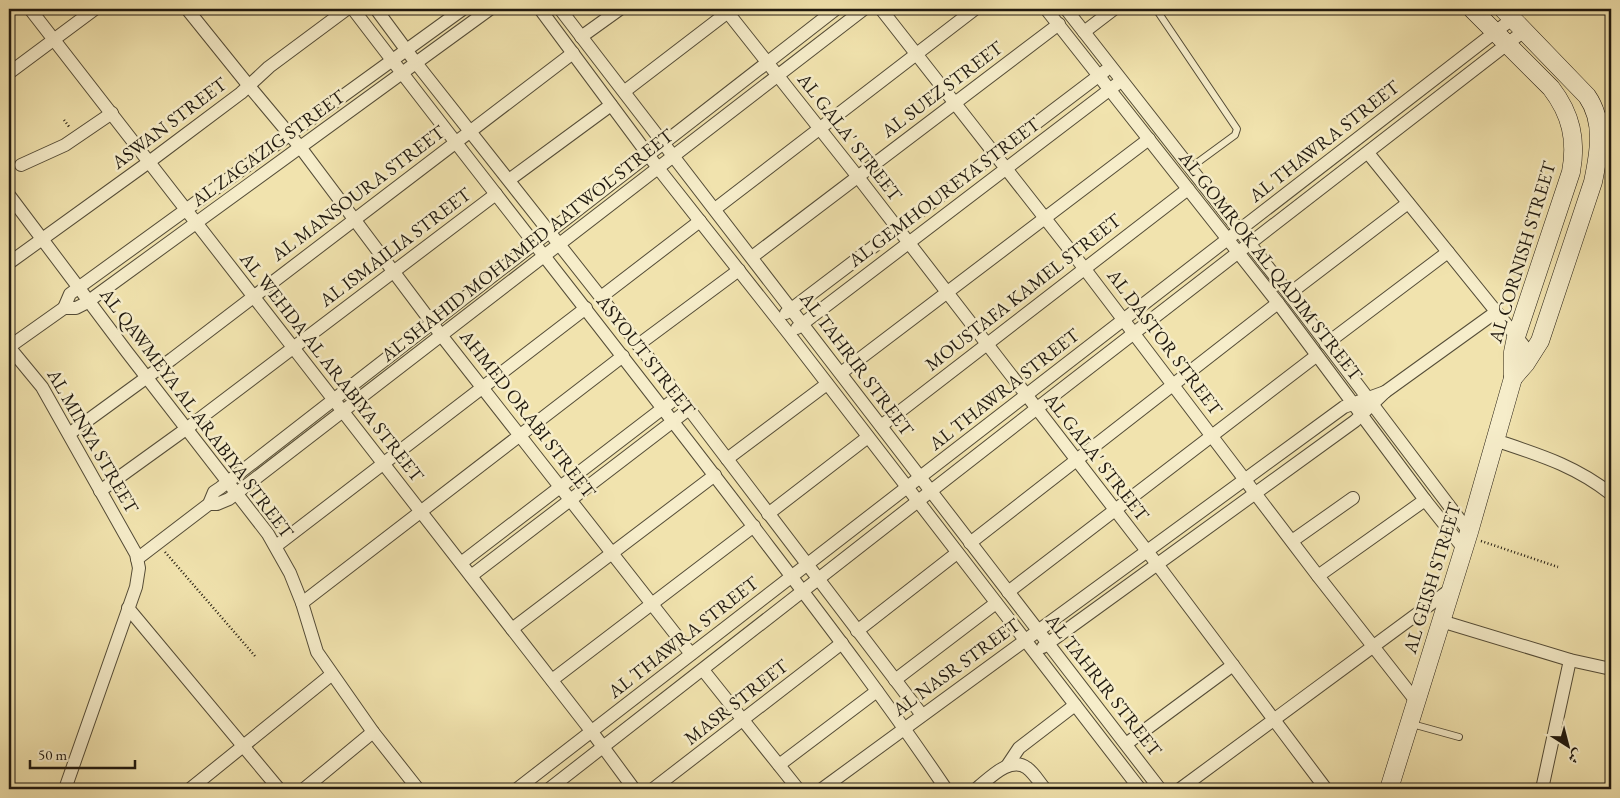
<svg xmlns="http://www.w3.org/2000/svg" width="1620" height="798" font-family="'EB Garamond',Amiri,serif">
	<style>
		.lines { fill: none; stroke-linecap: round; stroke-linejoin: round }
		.service-casing { stroke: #544c37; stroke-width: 8 }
		.minor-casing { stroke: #544c37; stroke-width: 14 }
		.secondary-casing { stroke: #20190f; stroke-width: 19 }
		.path { stroke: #20190f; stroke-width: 2.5; stroke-dasharray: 1 2.5; stroke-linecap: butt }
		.service { stroke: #f6edca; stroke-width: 6 }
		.minor { stroke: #f6edca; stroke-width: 12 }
		.secondary { stroke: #f6edca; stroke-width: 18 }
		.labels { text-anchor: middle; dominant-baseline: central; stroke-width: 5; stroke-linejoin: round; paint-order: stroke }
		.street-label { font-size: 19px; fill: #20190f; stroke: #f6edca }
	</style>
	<rect width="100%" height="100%" fill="#f1e3ae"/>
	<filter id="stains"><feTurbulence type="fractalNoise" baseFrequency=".004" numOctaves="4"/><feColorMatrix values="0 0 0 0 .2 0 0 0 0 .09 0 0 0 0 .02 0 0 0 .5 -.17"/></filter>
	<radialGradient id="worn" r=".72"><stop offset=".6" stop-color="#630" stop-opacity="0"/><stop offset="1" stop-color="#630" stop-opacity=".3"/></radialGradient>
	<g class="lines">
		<defs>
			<g id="service">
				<path d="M1156,9L1237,129L1235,135L1190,168"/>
				<path d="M1412,724L1459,737"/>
			</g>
			<g id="minor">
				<path d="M30,9L592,732L634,789"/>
				<path d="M187,9L249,86L300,147L441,335L691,654"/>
				<path d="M353,9C490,189 632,366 769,547C830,627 890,706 946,789"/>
				<path d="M376,9L416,63L689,409L922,715"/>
				<path d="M540,9L658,168L789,334L1140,789"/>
				<path d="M560,9L1160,789"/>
				<path d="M725,9L858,177L1157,564L1326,789"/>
				<path d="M881,9L1084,268L1318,576L1416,701"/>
				<path d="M1046,9L1278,303L1425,500L1464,549"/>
				<path d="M1066,9L1289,294L1469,532"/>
				<path d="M1084,32L1114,9"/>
				<path d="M581,37L620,9"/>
				<path d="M9,73L95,9"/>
				<path d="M625,91L732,9"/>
				<path d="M1597,113L1611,131"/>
				<path d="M1368,153L1532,356"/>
				<path d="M21,165L65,145L112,113"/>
				<path d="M509,180L611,105"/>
				<path d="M9,195L127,352L268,534L290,573L302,603L317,652L373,732L418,789"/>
				<path d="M715,209L975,9"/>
				<path d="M752,257L1059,24"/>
				<path d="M9,263L149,162L241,93L269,67L347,9"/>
				<path d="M1289,294L1408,203"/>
				<path d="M601,297L700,221"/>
				<path d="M64,308L70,294L78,288L463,9"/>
				<path d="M786,313L1105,71"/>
				<path d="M797,328L1117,84"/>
				<path d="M1326,344L1448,252"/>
				<path d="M638,345L739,270"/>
				<path d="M9,347L64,308H76L86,303L490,9"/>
				<path d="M9,347L42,387L136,554L139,568L136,587L65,789"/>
				<path d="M841,373L1149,139"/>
				<path d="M881,426L1188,189"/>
				<path d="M69,434L172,359L573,53"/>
				<path d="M1495,440C1539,455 1574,465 1611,494"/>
				<path d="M727,459L827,384"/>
				<path d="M100,491L186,429L496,194"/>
				<path d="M209,504H217L229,499L864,9"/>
				<path d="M768,514L868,437"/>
				<path d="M1292,541L1353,498"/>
				<path d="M970,543L1278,303"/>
				<path d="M276,546L586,308"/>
				<path d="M137,559L209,504L214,492L220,488L836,9"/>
				<path d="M461,563L671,402"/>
				<path d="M471,576L689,409"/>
				<path d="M1318,576L1425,500"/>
				<path d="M1008,592L1316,356"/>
				<path d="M302,603L623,356"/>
				<path d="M128,608L279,789"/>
				<path d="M1441,621L1570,660L1611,669"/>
				<path d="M512,629L715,475"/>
				<path d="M857,631L957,553"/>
				<path d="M1043,647L1355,421L1385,392L1496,312"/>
				<path d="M703,670L798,789"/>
				<path d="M552,680L754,526"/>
				<path d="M895,680L996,603"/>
				<path d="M1126,744L1233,665"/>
				<path d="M779,765L877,691"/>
				<path d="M1007,766L1019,748L1075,705"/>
				<path d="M190,789L331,675"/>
				<path d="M304,789L373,732"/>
				<path d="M517,789L1512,19"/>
				<path d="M549,789L1036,409L1524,31"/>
				<path d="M653,789L842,643"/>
				<path d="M822,789L1344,407L1385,392"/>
				<path d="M976,789C988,780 1010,755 1027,768C1034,773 1039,782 1045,789"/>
				<path d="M1180,789L1451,589"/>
				<path d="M1542,789L1570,660"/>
			</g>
			<g id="secondary">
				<path d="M1503,9L1587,96C1605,122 1599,153 1593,182L1540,341L1526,363L1513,378"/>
				<path d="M1389,789L1469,532L1513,378V352L1516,337L1571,172C1577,140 1571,114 1551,88L1472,9"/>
			</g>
		</defs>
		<use href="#service" class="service-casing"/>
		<use href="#minor" class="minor-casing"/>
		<use href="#secondary" class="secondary-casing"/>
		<g class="path">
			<path d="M64,120L70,128"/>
			<path d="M1481,541L1558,567"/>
			<path d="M165,552L255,656"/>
		</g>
		<use href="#service" class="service"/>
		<use href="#minor" class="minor"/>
		<use href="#secondary" class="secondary"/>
	</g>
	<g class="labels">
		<g class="street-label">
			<text transform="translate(942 89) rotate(-37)">AL SUEZ STREET</text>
			<text transform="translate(169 123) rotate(-37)">ASWAN STREET</text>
			<text transform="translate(850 137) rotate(52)">AL GALA' STREET</text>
			<text transform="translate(1324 141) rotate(-38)">AL THAWRA STREET</text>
			<text transform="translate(268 148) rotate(-36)">AL ZAGAZIG STREET</text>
			<text transform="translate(944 192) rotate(-37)">AL GEMHOUREYA STREET</text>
			<text transform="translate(358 193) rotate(-37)">AL MANSOURA STREET</text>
			<text transform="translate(527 245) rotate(-38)">AL SHAHID MOHAMED AATWOL STREET</text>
			<text transform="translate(395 247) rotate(-37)">AL ISMAILIA STREET</text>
			<text transform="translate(1522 252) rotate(-73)">AL CORNISH STREET</text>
			<text transform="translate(1271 266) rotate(52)">AL GOMROK AL QADIM STREET</text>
			<text transform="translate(1023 292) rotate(-38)">MOUSTAFA KAMEL STREET</text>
			<text transform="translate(1165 342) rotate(53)">AL DASTOR STREET</text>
			<text transform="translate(646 355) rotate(52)">ASYOUT STREET</text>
			<text transform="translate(857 364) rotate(53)">AL TAHRIR STREET</text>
			<text transform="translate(332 367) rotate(52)">AL WEHDA AL ARABIYA STREET</text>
			<text transform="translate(1004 389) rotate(-38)">AL THAWRA STREET</text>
			<text transform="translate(197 413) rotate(53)">AL QAWMEYA AL ARABIYA STREET</text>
			<text transform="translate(528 414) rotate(52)">AHMED ORABI STREET</text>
			<text transform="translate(93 441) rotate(60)">AL MINYA STREET</text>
			<text transform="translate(1097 457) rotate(52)">AL GALA' STREET</text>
			<text transform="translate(1432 578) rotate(-73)">AL GEISH STREET</text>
			<text transform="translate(683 637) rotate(-38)">AL THAWRA STREET</text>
			<text transform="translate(956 667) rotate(-36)">AL NASR STREET</text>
			<text transform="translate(1104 685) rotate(52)">AL TAHRIR STREET</text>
			<text transform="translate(736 702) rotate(-38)">MASR STREET</text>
		</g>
	</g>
	<rect width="1620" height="798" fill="none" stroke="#f1e3ae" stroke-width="30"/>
	<rect x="10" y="10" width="1600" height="778" fill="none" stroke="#20190f" stroke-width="2.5"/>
	<rect x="15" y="15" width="1590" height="768" fill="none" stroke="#20190f"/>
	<g transform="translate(1568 746) rotate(144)" stroke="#f6edca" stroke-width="4" paint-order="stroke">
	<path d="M0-4L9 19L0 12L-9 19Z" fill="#20190f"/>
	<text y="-8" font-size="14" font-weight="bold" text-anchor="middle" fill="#20190f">ش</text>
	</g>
	<path d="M30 760v8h105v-8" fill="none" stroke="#20190f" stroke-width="2.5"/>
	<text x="38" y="760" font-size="15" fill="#20190f" stroke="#f6edca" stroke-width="4" paint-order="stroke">50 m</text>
	<rect width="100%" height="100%" filter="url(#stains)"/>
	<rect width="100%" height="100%" fill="url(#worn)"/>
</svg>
